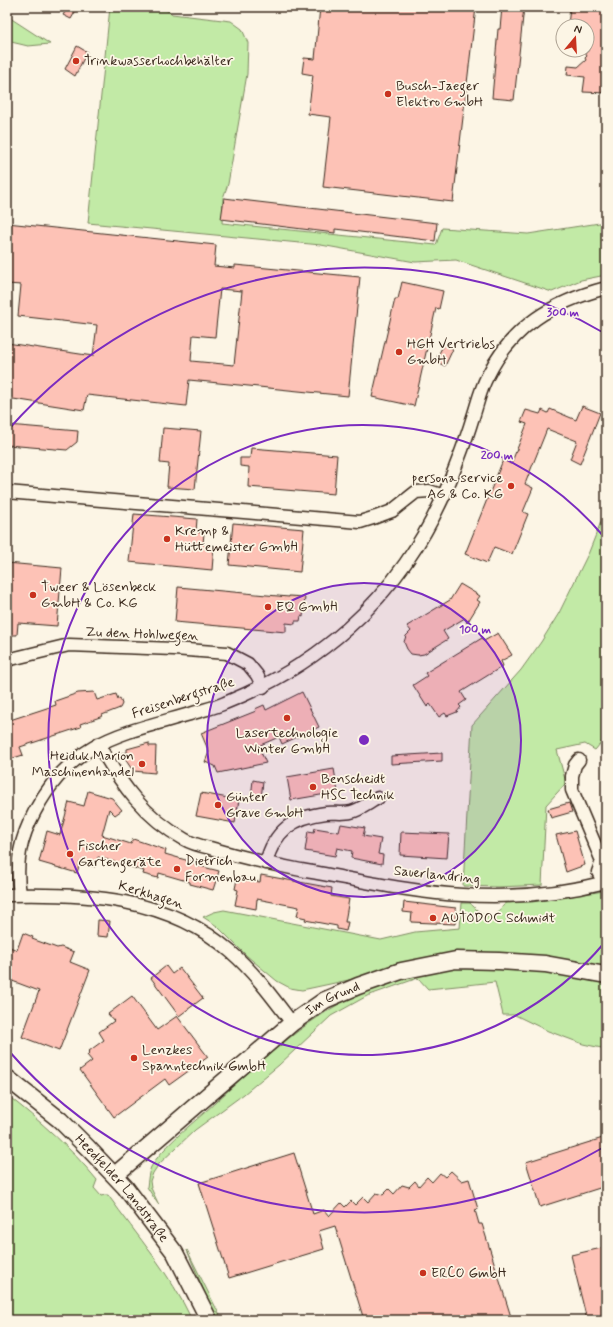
<svg xmlns="http://www.w3.org/2000/svg" width="613" height="1327" font-family="Mynerve,sans-serif">
	<style>
		.green { fill: #c2eaa6; stroke: #7e8a62 }
		.building { fill: #fdc2b6; stroke: #3b2a1e; fill-rule: evenodd }
		.lines { fill: none; stroke-linecap: round; stroke-linejoin: round }
		.minor-casing { stroke: #3b2a1e; stroke-width: 15 }
		.major-casing { stroke: #3b2a1e; stroke-width: 19 }
		.minor { stroke: #fcf5e5; stroke-width: 12 }
		.major { stroke: #fcf5e5; stroke-width: 16 }
		.ring { fill: none; stroke: #7b2cbf; stroke-width: 2 }
		.poi-dot { fill: #c8321e; stroke: #fcf5e5; stroke-width: 1.5 }
		.labels { text-anchor: middle; dominant-baseline: central; stroke-width: 3.5; stroke-linejoin: round; paint-order: stroke }
		.poi-label { font-size: 14px; fill: #3b2a1e; stroke: #fcf5e5; text-anchor: start }
		.street-label { font-size: 14px; fill: #3b2a1e; stroke: #fcf5e5 }
		.centre { fill: #7b2cbf; stroke: #fcf5e5; stroke-width: 2 }
		.ring-label { font-size: 12px; text-anchor: middle; font-weight: bold; fill: #7b2cbf; stroke: #fcf5e5; stroke-width: 3.5; stroke-linejoin: round; paint-order: stroke }
	</style>
	<rect width="100%" height="100%" fill="#fcf5e5"/>
	<filter id="ink" filterUnits="userSpaceOnUse"><feTurbulence type="fractalNoise" baseFrequency=".025" numOctaves="2"/><feDisplacementMap in="SourceGraphic" scale="8" xChannelSelector="R" yChannelSelector="G"/><feConvolveMatrix kernelMatrix="1 2 1 2 8 2 1 2 1" color-interpolation-filters="sRGB"/></filter>
	<g filter="url(#ink)">
		<g class="green">
			<path d="M110,7H162L172,14L231,21L242,29L248,43L247,74L228,184L223,198L222,223L436,245L442,228L528,234L606,222V275L581,280L552,292L456,260L415,262L321,245L88,223Z"/>
			<path d="M7,16L50,44L28,46L7,41Z"/>
			<path d="M606,509V737L595,750L585,744L557,750L566,783L546,805L542,885L499,887L463,886L472,725L521,670L541,642L559,613L589,552Z"/>
			<path d="M604,891L606,895V970L506,954L358,978L302,990L290,988L277,981L247,956L217,926L203,917L214,912L224,910L381,940L415,932L460,928L462,903H470C477,910 488,923 498,913C502,909 502,905 507,903L532,902Z"/>
			<path d="M458,967L541,970L606,981V1049L583,1044L548,1031L515,1015H503L495,982L428,989L418,978L367,996L331,1016L279,1065L244,1094L195,1130L159,1164L153,1173L150,1181L151,1188L159,1205L158,1204L147,1187C148,1181 148,1173 151,1167C161,1149 188,1127 204,1113C253,1068 302,1020 362,992C392,978 426,974 458,967Z"/>
			<path d="M7,1095C40,1121 71,1148 97,1180L94,1188L101,1196L105,1195H108C138,1237 170,1273 192,1320H7Z"/>
			<path d="M187,1250L222,1320H216Z"/>
		</g>
		<g class="building">
			<path d="M68,7H78L71,19L63,15Z"/>
			<path d="M320,7H476L453,202L323,187L331,117L308,114L313,75L302,73L304,58L315,59Z"/>
			<path d="M502,7H524L514,100L492,98L498,29H500Z"/>
			<path d="M583,7H606V93L583,92L585,77L567,75L568,66L578,67L586,60L585,58L587,56L585,53L588,51L590,33H587V26L568,25L570,8L583,9Z"/>
			<path d="M77,46L87,52L75,76L65,69Z"/>
			<path d="M224,198L437,223L435,241L335,229V233L221,219Z"/>
			<path d="M7,223L216,245L214,266L235,268V265L360,277L348,396L189,380L186,406L87,395L84,410L7,398V343L93,356L97,325L18,316L21,285L7,284ZM220,289L242,291L234,365L191,361L193,335L215,337Z"/>
			<path d="M402,282L443,291L439,309L436,308L414,406L372,397L395,299H398Z"/>
			<path d="M444,344L453,349L445,366L435,361Z"/>
			<path d="M582,406L600,413L580,464L570,459L577,441L547,429L525,484L533,488L523,512L528,514L512,554L494,547L487,563L465,554L503,460L511,464L527,424L521,422L526,410L540,414L542,410L548,413L550,409L576,420Z"/>
			<path d="M8,425L78,431L77,442L67,450L7,445V426Z"/>
			<path d="M163,428L201,431L195,489L167,487L169,464L160,463Z"/>
			<path d="M251,448L337,455L334,494L248,487L249,467L240,466V458H250Z"/>
			<path d="M134,514L197,519L196,532L204,533L203,544L214,545L212,570L129,562Z"/>
			<path d="M233,523L304,529L300,572L229,565Z"/>
			<path d="M7,563L62,568L57,626L18,623L17,635H8L9,622H7Z"/>
			<path d="M460,584L480,596L477,600L480,602L467,623L465,618L443,631L448,639L424,654L418,655L411,654L407,649L404,642L406,636L411,631L407,626L450,600Z"/>
			<path d="M178,587L289,597V596L305,597L303,617L301,616L300,621H295V624L286,623V632L175,622Z"/>
			<path d="M498,633L512,655L501,661L503,666L461,692L466,700L459,705L461,707L457,712L447,716L445,713L439,717L430,704L427,707L413,685L427,676L425,673L482,638L484,641Z"/>
			<path d="M94,692L97,700L116,694L118,699L120,698L122,704L120,708L102,715L103,716L80,724L81,727L20,747L23,755L7,760V721L56,705L55,701L78,693Z"/>
			<path d="M302,692L319,727L282,744L279,737L258,746L266,763L218,773L215,766L205,762L209,752L201,733L256,711L255,709L264,705L266,710Z"/>
			<path d="M149,743V746H156L155,773L133,771L121,753H127V749Z"/>
			<path d="M442,753V761L391,764V756Z"/>
			<path d="M334,769L338,792L291,800L287,777Z"/>
			<path d="M253,780L263,782L261,798L251,797Z"/>
			<path d="M88,791L112,798L122,810L115,815L109,809L102,835L131,844L133,839L166,850L165,854L196,863L195,865L219,871L213,890L190,884V882L159,873L158,878L143,874L144,871L98,857L95,867L80,862L77,873L39,862L47,831L60,835L69,802L84,806Z"/>
			<path d="M201,793L239,800L235,823L196,816Z"/>
			<path d="M569,803L572,812L551,818L548,809Z"/>
			<path d="M341,824L365,828L363,836L381,839L378,854L383,855L382,864L351,858L352,851L337,848L335,856L305,851L308,831L314,832L315,828L339,832Z"/>
			<path d="M575,831L585,865L566,872L556,835Z"/>
			<path d="M401,832L449,834L447,858L400,855Z"/>
			<path d="M261,875L332,888L331,896L349,899L345,922H348L346,931L337,929V926L305,920L306,918L297,916L299,907L257,899L256,909L235,905L238,890L235,889L237,879L260,882Z"/>
			<path d="M404,902L456,908L455,924L411,922L412,913L403,912Z"/>
			<path d="M98,920L110,921L108,937L97,936Z"/>
			<path d="M23,933L33,937L32,939L57,948L61,947L74,952L70,962L90,970L59,1051L22,1037L39,991L7,979V946L17,950Z"/>
			<path d="M166,966L172,974L180,968L203,998L179,1016L151,978Z"/>
			<path d="M132,996L157,1030L177,1016L208,1057L169,1085L165,1079L114,1117L80,1070L92,1061L87,1055L90,1052L89,1051L104,1040L99,1032L114,1021L108,1014Z"/>
			<path d="M606,1137V1186L540,1207L526,1162Z"/>
			<path d="M294,1153L313,1214L324,1210L329,1216L341,1203L345,1207L351,1201L355,1205L363,1197L368,1202L376,1193L383,1195L389,1189L394,1194L402,1185L409,1187L415,1181L419,1186L427,1177L432,1182L440,1173L445,1177L451,1171L462,1181L469,1179L478,1209L475,1210L479,1224H482L512,1320H364L335,1226L319,1231L324,1249L229,1278L199,1183Z"/>
			<path d="M606,1247V1320H587L571,1255Z"/>
		</g>
		<g class="lines">
			<defs>
				<g id="minor">
					<path d="M7,492L360,522L376,517L392,511L416,492L429,491L444,496"/>
					<path d="M7,660L69,645L174,649L227,653L248,664L257,675L263,687"/>
					<path d="M98,744C121,784 144,817 184,839C192,844 201,846 210,848C240,857 270,864 301,870C354,879 408,892 462,895C509,898 560,894 606,882"/>
					<path d="M579,760L575,765L572,776V790L602,861L598,872L604,883"/>
					<path d="M266,863C274,831 293,817 326,813C334,812 343,814 351,812C360,810 370,802 378,798"/>
					<path d="M20,894C15,863 20,839 35,811C72,741 120,734 190,714C202,710 214,708 225,703C270,685 312,660 348,628C391,590 425,540 447,488C456,466 465,443 472,420C477,406 480,390 487,377C512,326 553,302 606,288"/>
					<path d="M7,895C85,893 169,897 231,952C254,972 273,998 292,1023"/>
				</g>
				<g id="major">
					<path id="s1" d="M7,1078L60,1120L88,1148L125,1187L175,1253L209,1320"/>
					<path id="s2" d="M115,1175L292,1023L325,1000L358,986L401,971L456,960L499,961L545,964L606,975"/>
				</g>
			</defs>
			<use href="#minor" class="minor-casing"/>
			<use href="#major" class="major-casing"/>
			<use href="#minor" class="minor"/>
			<use href="#major" class="major"/>
		</g>
	</g>
	<circle cx="364" cy="740" r="157" fill="#7b2cbf" fill-opacity=".12"/>
	<g class="ring">
		<circle cx="364" cy="740" r="157"/>
		<path d="M605 942A315 315 0 1 1 605 538"/>
		<path d="M604 1147A472 472 0 0 1 8 1050M8 430A472 472 0 0 1 604 333"/>
	</g>
	<g class="poi-dot">
		<circle cx="76" cy="61" r="4"/>
		<circle cx="388" cy="94" r="4"/>
		<circle cx="399" cy="352" r="4"/>
		<circle cx="511" cy="486" r="4"/>
		<circle cx="167" cy="539" r="4"/>
		<circle cx="33" cy="595" r="4"/>
		<circle cx="268" cy="607" r="4"/>
		<circle cx="287" cy="718" r="4"/>
		<circle cx="142" cy="764" r="4"/>
		<circle cx="313" cy="787" r="4"/>
		<circle cx="218" cy="805" r="4"/>
		<circle cx="70" cy="854" r="4"/>
		<circle cx="177" cy="869" r="4"/>
		<circle cx="433" cy="918" r="4"/>
		<circle cx="134" cy="1058" r="4"/>
		<circle cx="423" cy="1273" r="4"/>
	</g>
	<g class="labels">
		<g class="poi-label">
			<text x="84" y="61">Trinkwasserhochbehälter</text>
			<text x="396" y="86">Busch-Jaeger<tspan x="396" dy="16">Elektro GmbH</tspan></text>
			<text x="407" y="344">HGH Vertriebs<tspan x="407" dy="16">GmbH</tspan></text>
			<text x="503" y="478" text-anchor="end">persona service<tspan x="503" dy="16">AG &amp; Co. KG</tspan></text>
			<text x="175" y="531">Kremp &amp;<tspan x="175" dy="16">Hüttemeister GmbH</tspan></text>
			<text x="41" y="587">Tweer &amp; Lösenbeck<tspan x="41" dy="16">GmbH &amp; Co. KG</tspan></text>
			<text x="276" y="607">EQ GmbH</text>
			<text x="287" y="733" text-anchor="middle">Lasertechnologie<tspan x="287" dy="16">Winter GmbH</tspan></text>
			<text x="134" y="756" text-anchor="end">Heiduk Marion<tspan x="134" dy="16">Maschinenhandel</tspan></text>
			<text x="321" y="779">Benscheidt<tspan x="321" dy="16">HSC Technik</tspan></text>
			<text x="226" y="797">Günter<tspan x="226" dy="16">Grave GmbH</tspan></text>
			<text x="78" y="846">Fischer<tspan x="78" dy="16">Gartengeräte</tspan></text>
			<text x="185" y="861">Dietrich<tspan x="185" dy="16">Formenbau</tspan></text>
			<text x="441" y="918">AUTODOC Schmidt</text>
			<text x="142" y="1050">Lenzkes<tspan x="142" dy="16">Spanntechnik GmbH</tspan></text>
			<text x="431" y="1273">ERCO GmbH</text>
		</g>
		<g class="street-label">
			<text transform="translate(142 634) rotate(2)">Zu den Hohlwegen</text>
			<text transform="translate(183 698) rotate(-18)">Freisenbergstraße</text>
			<text transform="translate(437 875) rotate(6)">Sauerlandring</text>
			<text transform="translate(151 895) rotate(17)">Kerkhagen</text>
			<text stroke="none"><textPath href="#s2" startOffset="281">Im Grund</textPath></text>
			<text stroke="none"><textPath href="#s1" startOffset="160">Heedfelder Landstraße</textPath></text>
		</g>
	</g>
	<circle cx="364" cy="740" r="6" class="centre"/>
	<g class="ring-label">
		<text x="563" y="316">300 m</text>
		<text x="497" y="459">200 m</text>
		<text x="475" y="633">100 m</text>
	</g>
	<rect width="613" height="1327" fill="none" stroke="#fcf5e5" stroke-width="24"/>
	<rect x="12" y="12" width="589" height="1303" fill="none" stroke="#3b2a1e" stroke-width="1.5" filter="url(#ink)"/>
	<g transform="translate(575 38) rotate(18)"><circle r="19" fill="#fcf5e5" stroke="#afa495"/>
	<path d="M0-3L7 15L0 10L-7 15Z" fill="#c8321e"/>
	<text y="-6" font-size="11" font-weight="bold" text-anchor="middle" fill="#3b2a1e">N</text>
	</g>
</svg>
